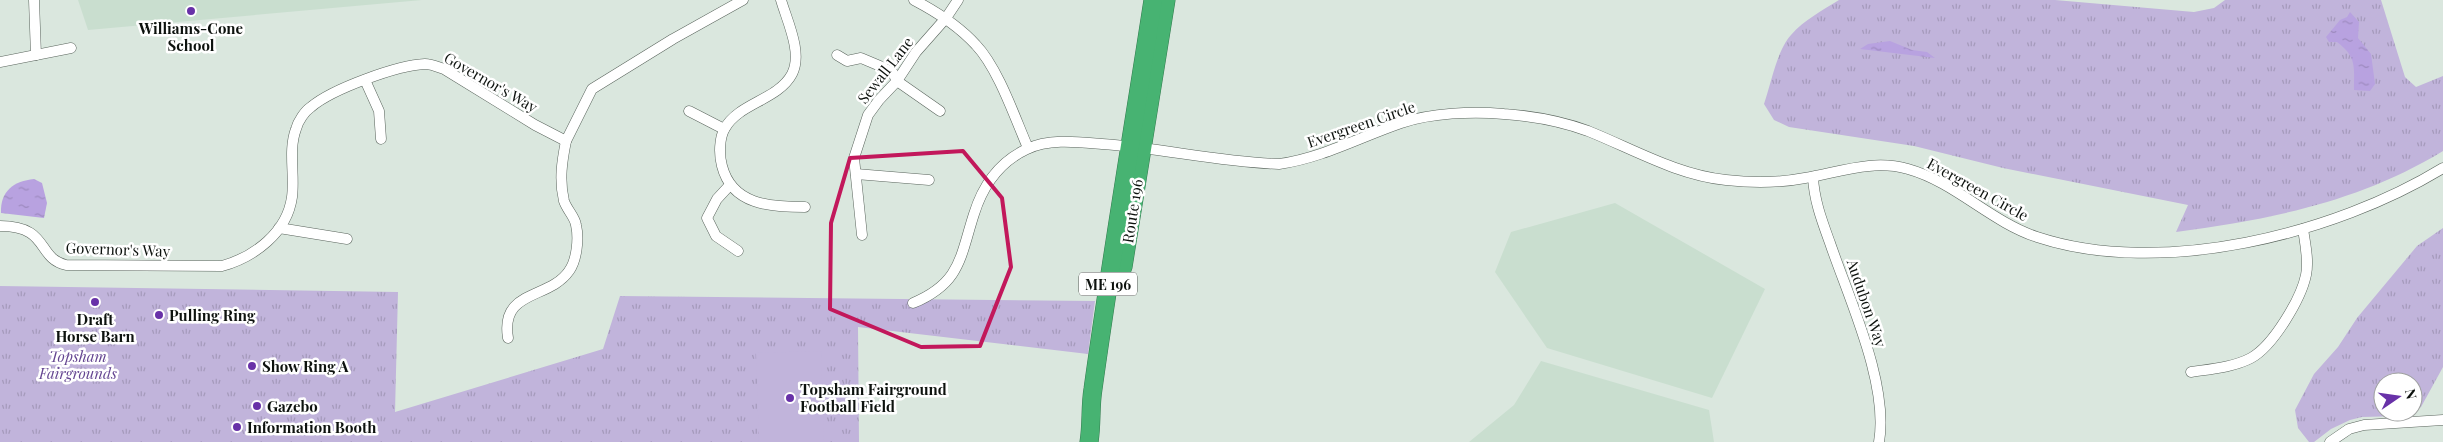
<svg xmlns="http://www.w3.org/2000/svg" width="2443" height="442" font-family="'Playfair Display',serif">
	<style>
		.built { fill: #c9decf }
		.grass { fill: url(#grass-tufts); fill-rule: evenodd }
		.pitch { fill: #c1b4db }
		.water { fill: url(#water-ripples) }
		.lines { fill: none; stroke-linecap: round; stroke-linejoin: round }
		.street-casing { stroke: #59645c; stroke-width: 11 }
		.highway-casing { stroke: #337b4f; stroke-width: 19 }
		.street { stroke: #fff; stroke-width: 10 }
		.highway { stroke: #47b372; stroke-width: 18 }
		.marked { fill: none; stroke: #c2185b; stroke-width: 4; stroke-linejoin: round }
		.poi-dot { fill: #6831a8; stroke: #fff; stroke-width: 2 }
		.labels { text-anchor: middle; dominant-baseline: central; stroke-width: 5; stroke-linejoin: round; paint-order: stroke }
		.shield { fill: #fff; stroke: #565956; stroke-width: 1 }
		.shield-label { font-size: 14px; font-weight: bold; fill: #0d120e }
		.poi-label { font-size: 15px; font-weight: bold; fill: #0d120e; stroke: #fff; text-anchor: start }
		.street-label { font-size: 15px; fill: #0d120e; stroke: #fff }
		.park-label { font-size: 15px; font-style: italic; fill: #644591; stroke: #fff }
	</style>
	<defs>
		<pattern id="grass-tufts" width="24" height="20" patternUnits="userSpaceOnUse" patternTransform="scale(1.25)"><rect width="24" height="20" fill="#c1b4db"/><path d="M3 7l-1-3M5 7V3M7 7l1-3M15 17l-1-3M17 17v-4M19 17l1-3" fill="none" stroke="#a59abb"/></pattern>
		<pattern id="water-ripples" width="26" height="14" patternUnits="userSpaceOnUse" patternTransform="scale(1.25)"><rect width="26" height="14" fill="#b8a2e0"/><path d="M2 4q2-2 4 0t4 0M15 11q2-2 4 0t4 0" fill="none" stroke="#9d8abf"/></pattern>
	</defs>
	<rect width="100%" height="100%" fill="#dae7de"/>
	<g class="built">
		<path d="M78,0H422L88,30Z"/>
		<path d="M1615,203L1765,289L1712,398L1547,348L1495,272L1511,232Z"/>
		<path d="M1541,361L1709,410L1714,442H1469L1514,405Z"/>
	</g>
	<g class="grass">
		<path d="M1839,0H2055L2194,12L2214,8L2225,0H2381L2405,77L2416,87L2443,76V151C2359,202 2272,219 2176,232L2188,205L2003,168L1914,146L1789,127L1774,120L1764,104C1771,84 1777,50 1791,35C1804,20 1823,10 1839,0Z"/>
		<path d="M2443,228V367L2421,407L2412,414L2401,416L2362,417L2350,420L2331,429L2314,442H2309L2298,428L2295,410L2314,374L2338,347L2357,318L2417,246ZM2383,382H2413V412H2383Z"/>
		<path d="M0,286L398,292L395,412L603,349L620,296L1095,301L1088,354L858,327L859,442H0Z"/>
	</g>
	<path class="pitch" d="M821,351L824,442H759L756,353Z"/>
	<g class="water">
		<path d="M2350,12L2359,22L2358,38L2371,54L2375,84L2370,91L2354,90C2354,67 2357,57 2337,42H2329L2326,37L2340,20L2347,17Z"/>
		<path d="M1890,41L1912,50L1927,52L1935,58L1860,49L1868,44Z"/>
		<path d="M34,179L42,183L47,203L44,218L1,213C0,191 14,181 34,179Z"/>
	</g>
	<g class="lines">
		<defs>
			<g id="street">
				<path d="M34,0L36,55"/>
				<path d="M781,0C787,21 803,53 792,74C778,100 739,103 725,128C719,138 719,155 722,166C732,205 770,207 805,207"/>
				<path d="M914,0C937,12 958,25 976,45C998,68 1015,118 1028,148"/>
				<path d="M837,55L847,61L861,58L880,66L893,73L897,81L940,111"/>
				<path d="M0,62L71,48"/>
				<path d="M365,80L379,111L381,139"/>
				<path d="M689,111L724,129"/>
				<path d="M856,174L929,180"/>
				<path d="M1813,177C1814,200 1822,221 1830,243C1849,299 1889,384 1879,442"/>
				<path d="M729,186L717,199L707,218L716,236L738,251"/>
				<path d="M0,226C50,226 36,258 66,265L222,266C254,257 287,233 292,197C295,175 288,150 296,129C298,121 305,111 311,107C332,89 398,65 425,64C431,64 438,67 444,69L535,125L566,141L592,89L673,39L743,0"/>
				<path d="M279,228L347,239"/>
				<path d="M862,235L854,158L868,115L879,100L897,81L916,52L946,18L958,0"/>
				<path d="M913,303C961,283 960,257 974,214C983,185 999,162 1027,149C1049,138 1079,142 1102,144C1161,148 1220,162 1279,164C1322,158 1360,137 1401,123C1431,113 1472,111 1504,114C1533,116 1561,121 1588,131C1633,149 1677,175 1726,180C1752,183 1779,183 1805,178C1840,172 1873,159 1908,169C1955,182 1991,222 2037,237C2161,278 2335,234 2443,168"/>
				<path d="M508,338C500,289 549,300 569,271C577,260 579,238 576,225C575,217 567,210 564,201C559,180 562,161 566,141"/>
				<path d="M2191,372C2211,369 2234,367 2251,358C2273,346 2301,299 2306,275C2309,260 2305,243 2303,229"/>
				<path d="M2330,442L2349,429L2364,425L2443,420"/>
			</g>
			<g id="highway">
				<path d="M1123,267L1166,0"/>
				<path d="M1089,442C1092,424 1090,407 1093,389C1111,259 1133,130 1153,0"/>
			</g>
		</defs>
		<use href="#street" class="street-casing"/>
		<use href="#highway" class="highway-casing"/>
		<use href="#street" class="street"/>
		<use href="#highway" class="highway"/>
	</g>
	<path class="marked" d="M963,151L1002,198L1011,267L980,346L921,347L830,309L831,223L850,158Z"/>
	<g class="poi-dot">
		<circle cx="191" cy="11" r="5"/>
		<circle cx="95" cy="302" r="5"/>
		<circle cx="159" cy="315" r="5"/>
		<circle cx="252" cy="366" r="5"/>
		<circle cx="790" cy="398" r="5"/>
		<circle cx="257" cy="406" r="5"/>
		<circle cx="237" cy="427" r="5"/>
	</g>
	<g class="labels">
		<rect class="shield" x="1079" y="272.5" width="58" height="23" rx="4"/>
		<g class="shield-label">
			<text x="1108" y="284">ME 196</text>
		</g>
		<g class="poi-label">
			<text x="191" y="28" text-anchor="middle">Williams-Cone<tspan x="191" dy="17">School</tspan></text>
			<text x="169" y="315">Pulling Ring</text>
			<text x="95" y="319" text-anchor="middle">Draft<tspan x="95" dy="17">Horse Barn</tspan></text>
			<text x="262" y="366">Show Ring A</text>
			<text x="800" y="389">Topsham Fairground<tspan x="800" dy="17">Football Field</tspan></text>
			<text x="267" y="406">Gazebo</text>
			<text x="247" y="427">Information Booth</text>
		</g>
		<g class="street-label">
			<text transform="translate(885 70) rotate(-52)">Sewall Lane</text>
			<text transform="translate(491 82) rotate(30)">Governor's Way</text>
			<text transform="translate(1361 124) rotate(-19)">Evergreen Circle</text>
			<text transform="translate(1978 189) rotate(29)">Evergreen Circle</text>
			<text transform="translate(1132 211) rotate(-81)">Route 196</text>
			<text transform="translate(118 249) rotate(2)">Governor's Way</text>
			<text transform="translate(1867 303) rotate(71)">Audubon Way</text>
		</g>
		<g class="park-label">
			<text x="78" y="356">Topsham<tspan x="78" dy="17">Fairgrounds</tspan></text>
		</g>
	</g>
	<g transform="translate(2398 397) rotate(77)"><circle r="24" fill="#ffffff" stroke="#9ea09f"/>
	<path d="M0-4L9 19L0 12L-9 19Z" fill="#6831a8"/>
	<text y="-8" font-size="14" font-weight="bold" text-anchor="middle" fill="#0d120e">N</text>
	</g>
</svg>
